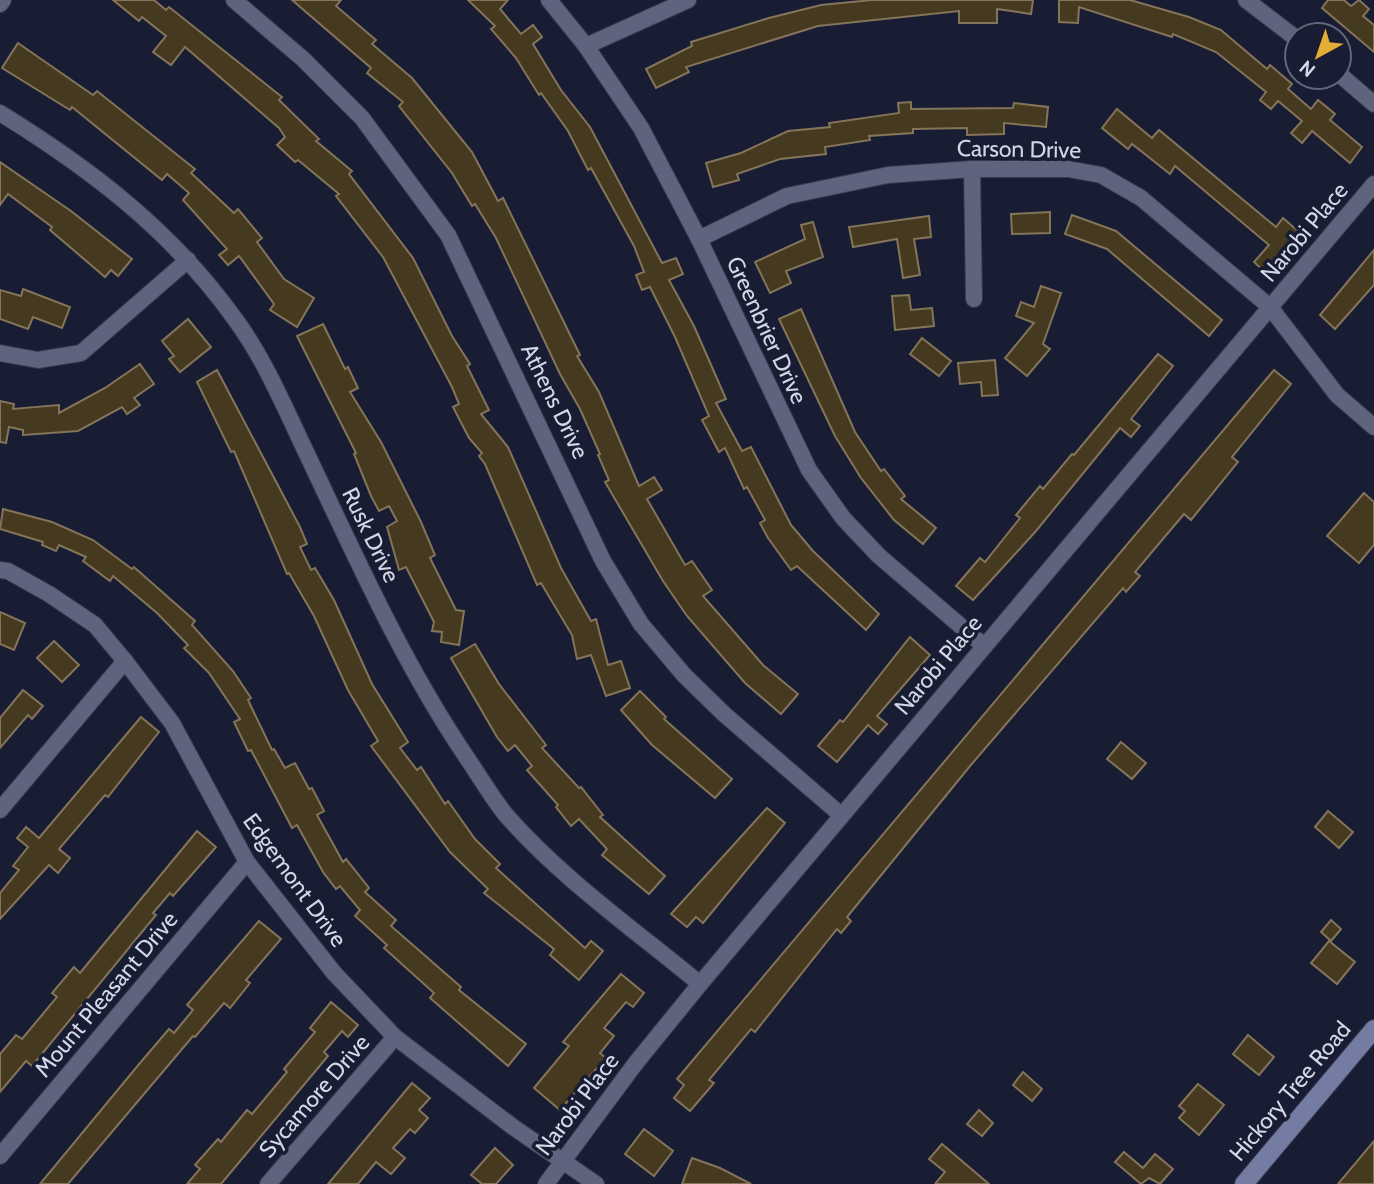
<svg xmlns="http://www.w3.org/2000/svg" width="1374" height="1184" font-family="Cabin,sans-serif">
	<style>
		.building { fill: #453920; stroke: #83745a; stroke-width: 2 }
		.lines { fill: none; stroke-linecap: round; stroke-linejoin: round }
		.street-casing { stroke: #36394b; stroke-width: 18 }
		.secondary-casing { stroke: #36394b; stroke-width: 20 }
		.street { stroke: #5e647e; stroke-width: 16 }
		.secondary { stroke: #747ca4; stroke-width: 18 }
		.labels { text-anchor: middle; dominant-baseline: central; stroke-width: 7; stroke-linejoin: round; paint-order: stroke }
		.street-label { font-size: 23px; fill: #d3d7e6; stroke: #191d33 }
	</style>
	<rect width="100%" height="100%" fill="#191d33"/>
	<g class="building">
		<path d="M113,0H154L166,10L169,7L282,97L279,100L319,139L316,141L352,171L349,174L413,258L452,336L470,364L467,366L489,410L481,414L508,447L561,568L591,621L596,619L608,665L621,661L630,688L606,696L591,655L577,659L572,635L541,583L537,585L485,464L479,456L482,453L469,438L453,407L459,404L452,387L383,257L336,196L339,194L298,160L295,162L277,145L285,137L279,128L185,47L171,65L153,52L166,36L142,17L139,21Z"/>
		<path d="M292,0H341L336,6L376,40L372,44L412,78L472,152L498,201L503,198L580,355L577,356L599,392L639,486L654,477L662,490L647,499L685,565L692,561L712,590L703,596L763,665L798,694L781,714L745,683L687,616L663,581L605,482L609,480L598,455L600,454L580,409L560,374L496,238L475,204L472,206L452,173L399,106L403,102L367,73L371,68Z"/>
		<path d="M468,0H508L500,9L521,34L533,25L542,37L533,44L561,90L590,127L662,263L676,258L683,274L669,280L694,326L726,399L716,403L742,451L751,447L791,525L813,551L879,614L866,630L797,566L791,570L768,538L760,523L765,520L747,487L744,489L725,448L719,452L702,420L709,416L675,337L650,287L642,290L636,275L644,272L634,246L591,168L588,170L568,131L541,93L539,95L516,58L491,29L495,26Z"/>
		<path d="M872,0H1033L1031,14L997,9V23H959V11L818,26L686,67L689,72L656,88L646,69L692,46L691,42L769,18L821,5Z"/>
		<path d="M1059,0H1130L1189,17L1221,30L1267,69L1270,65L1292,84L1288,89L1311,109L1318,100L1335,114L1330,120L1362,147L1350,163L1312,131L1302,143L1291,133L1302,121L1278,101L1271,109L1260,100L1266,92L1216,52L1173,34L1172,37L1079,7L1078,23L1059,22Z"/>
		<path d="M1328,0H1344L1351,6L1359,0L1369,9L1363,16L1374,25V52L1322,8Z"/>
		<path d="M18,43L93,95L97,91L195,169L191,173L234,213L238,209L262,238L257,242L284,279L314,298L297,327L270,310L274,304L239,256L228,265L219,255L227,249L183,200L189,193L167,174L162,180L72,107L70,110L2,68Z"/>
		<path d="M911,102V109L1013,108L1014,103L1048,107L1046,127L1004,123V134L967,135V128L913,129V133L869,136L870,140L825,147L826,154L780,159L737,174L739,180L713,187L706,163L741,153L788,131L830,127L829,123L899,113L898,103Z"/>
		<path d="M1117,109L1152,138L1159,130L1276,227L1283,218L1299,232L1265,272L1254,262L1269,245L1175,166L1170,174L1132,144L1128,149L1102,128Z"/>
		<path d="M0,162L71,211L132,259L118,276L111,270L105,277L50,230L52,227L8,194L0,205Z"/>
		<path d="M1050,212V233L1012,234L1011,214Z"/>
		<path d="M1072,215L1116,231L1222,320L1209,336L1107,249L1065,234Z"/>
		<path d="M929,216L931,237L914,239L920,275L903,278L897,239L853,247L849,227Z"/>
		<path d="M813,222L823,257L786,271L791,283L770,293L755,262L805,239L801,225Z"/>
		<path d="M1374,250V285L1335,329L1320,315Z"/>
		<path d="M1041,286L1061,293L1043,344L1050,349L1027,376L1005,358L1034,323L1016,316L1021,302L1034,307Z"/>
		<path d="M23,289L70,307L62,328L33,317L28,329L0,319V290L21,296Z"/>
		<path d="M909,295L911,310L932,308L934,326L895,330L892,296Z"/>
		<path d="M801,309L855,432L881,471L884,469L905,496L901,499L936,528L923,544L894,520L861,478L835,436L779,319Z"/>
		<path d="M188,319L211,347L180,372L169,359L174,356L162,341Z"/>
		<path d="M323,324L345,369L348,367L358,388L350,392L381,442L421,522L435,555L430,558L456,610L464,611L459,645L441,642L442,632L432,631L434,622L406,567L399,570L387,527L397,521L389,506L379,511L371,496L354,454L356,453L297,336Z"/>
		<path d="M922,338L951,361L939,376L910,354Z"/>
		<path d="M1158,354L1173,366L1131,419L1140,426L1131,437L1120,428L1036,531L973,600L956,586L980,558L985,562L1020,518L1016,515L1040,486L1043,489L1072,454L1074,455Z"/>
		<path d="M995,360L998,395L982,396L981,382L960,384L958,363Z"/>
		<path d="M140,364L154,384L134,398L140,405L127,414L122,407L78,431L23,435V430L9,427L6,443L0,442V401L14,404L13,409L59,405V413L105,388Z"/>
		<path d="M217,370L300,527L307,544L300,547L311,570L315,568L334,600L372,684L408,742L400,748L417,770L421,767L445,804L448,801L475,839L500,864L496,868L585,948L591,941L603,951L579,980L550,955L554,949L484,893L488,889L450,852L371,746L378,741L348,690L314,616L289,573L287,574L234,451L231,452L197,382Z"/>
		<path d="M1274,370L1291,384L1232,457L1238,462L1191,520L1184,514L1135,572L1140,576L1126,592L1123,588L970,766L847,917L851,921L841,933L837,929L755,1032L751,1029L709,1080L714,1083L690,1111L674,1098L684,1085L677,1079Z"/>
		<path d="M1364,493L1374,502V545L1359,563L1327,536Z"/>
		<path d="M3,509L52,522L93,540L132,569L134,567L195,621L192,625L233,671L251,698L248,700L272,750L274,749L285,768L295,763L309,789L312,788L324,811L317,815L343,862L346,859L369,888L365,892L396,920L391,926L461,987L459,990L526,1044L508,1066L430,998L434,993L384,948L387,945L355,916L360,910L340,886L336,889L323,872L297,825L292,828L251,750L248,751L234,722L240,719L209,673L184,648L188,645L157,613L113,576L110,581L83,561L86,557L59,545L56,551L42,545L43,542L0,529Z"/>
		<path d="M0,612L25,623L14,650L0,644Z"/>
		<path d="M910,637L930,655L877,716L887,724L878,734L868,725L837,762L818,746L840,720L843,722Z"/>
		<path d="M54,641L79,665L62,682L37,658Z"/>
		<path d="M475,644L499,684L546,745L542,748L579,788L581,787L603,815L600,817L665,876L649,894L602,855L607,849L579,819L571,826L556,807L558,805L527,770L532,766L515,745L508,751L497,737L451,658Z"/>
		<path d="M23,690L43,706L32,719L28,715L0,748V718Z"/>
		<path d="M640,691L666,717L664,719L732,779L715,798L652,745L621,710Z"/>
		<path d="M141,717L159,732L108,797L105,795L59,849L70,858L58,873L49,865L0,919V893L19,870L13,866L28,847L17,838L26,827L39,838Z"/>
		<path d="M1121,742L1146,763L1132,779L1107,759Z"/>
		<path d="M767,808L785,823L703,923L696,917L687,927L671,914Z"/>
		<path d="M1328,811L1353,832L1339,848L1315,827Z"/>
		<path d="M197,831L216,847L173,896L170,893L153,913L156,915L32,1066L26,1061L0,1092V1054L16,1035L22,1039L57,997L52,993L74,967L80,973Z"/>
		<path d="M1331,920L1341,929L1331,941L1321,932Z"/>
		<path d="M259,921L281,939L246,980L250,983L230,1008L224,1003L195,1037L193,1036L68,1184H40L140,1063L169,1029L174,1033L193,1010L187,1005Z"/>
		<path d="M1329,941L1355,962L1337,984L1311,963Z"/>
		<path d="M621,974L644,993L633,1007L626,1002L604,1028L614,1036L600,1053L606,1058L560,1110L534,1088L569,1046L563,1042Z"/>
		<path d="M331,1002L358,1025L348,1037L342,1031L324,1052L328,1056L221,1184H187L200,1169L195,1165L218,1139L221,1142L247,1110L252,1114L287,1072L284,1069L315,1032L310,1028Z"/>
		<path d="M1248,1035L1274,1057L1259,1075L1233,1054Z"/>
		<path d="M1023,1072L1042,1089L1032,1101L1013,1085Z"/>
		<path d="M412,1083L430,1098L419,1110L428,1118L415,1133L410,1129L393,1148L405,1158L391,1174L376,1162L358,1184H328Z"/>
		<path d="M1198,1084L1224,1105L1199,1135L1179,1118L1185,1111L1179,1106Z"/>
		<path d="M979,1110L993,1123L982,1136L967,1124Z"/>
		<path d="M644,1129L673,1151L654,1176L625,1154Z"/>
		<path d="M1374,1141V1184H1338Z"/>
		<path d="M942,1144L989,1184H935L945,1172L929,1159Z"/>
		<path d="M495,1148L513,1165L496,1184H482L471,1175Z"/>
		<path d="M1124,1152L1143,1168L1155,1154L1173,1169L1160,1184L1149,1178L1141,1184L1115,1162Z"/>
		<path d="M692,1158L720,1168L751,1184H682Z"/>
	</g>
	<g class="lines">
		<defs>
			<g id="street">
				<path d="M234,0L303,59L362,118L448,235L603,561L641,624L684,675L724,714L841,815"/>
				<path d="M549,0L586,46L641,128L699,239L809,470L843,518L879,556L984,646"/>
				<path d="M1246,0L1297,39"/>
				<path d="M0,4L3,0"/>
				<path d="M586,46L688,0"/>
				<path d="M1339,74L1374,104"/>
				<path d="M0,113C91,169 172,231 235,319C264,358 284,406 305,450C355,555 402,662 467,758C480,777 492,798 506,815C562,879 635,930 700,984"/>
				<path d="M972,169L974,299"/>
				<path d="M699,239L787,196L888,175L972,169H1068L1101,175L1141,198L1270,307L1337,395L1374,427"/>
				<path d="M0,353L38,360L81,353L188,260"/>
				<path d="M0,570L8,571L49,594L95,625L125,661L172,723L247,862L334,973L395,1037L513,1127L596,1184"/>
				<path d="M0,810L125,661"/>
				<path d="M0,1156L247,862"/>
				<path d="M268,1184L395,1037"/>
				<path d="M546,1184L635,1064L700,984L1374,184"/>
			</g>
			<path id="secondary" d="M1244,1184L1374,1029"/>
		</defs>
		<use href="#street" class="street-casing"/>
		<use href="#secondary" class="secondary-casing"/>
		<use href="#street" class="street"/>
		<use href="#secondary" class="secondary"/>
	</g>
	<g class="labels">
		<g class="street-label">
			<text transform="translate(1019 149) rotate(1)">Carson Drive</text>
			<text transform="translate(1304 232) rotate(-50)">Narobi Place</text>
			<text transform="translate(767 330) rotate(65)">Greenbrier Drive</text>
			<text transform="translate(555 401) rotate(64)">Athens Drive</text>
			<text transform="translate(371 535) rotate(64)">Rusk Drive</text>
			<text transform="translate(938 665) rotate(-50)">Narobi Place</text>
			<text transform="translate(295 880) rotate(54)">Edgemont Drive</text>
			<text transform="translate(106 994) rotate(-50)">Mount Pleasant Drive</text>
			<text transform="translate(1290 1091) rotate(-50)">Hickory Tree Road</text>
			<text transform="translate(314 1096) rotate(-49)">Sycamore Drive</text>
			<text transform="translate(577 1104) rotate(-53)">Narobi Place</text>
		</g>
	</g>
	<g transform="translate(1318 56) rotate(220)"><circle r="33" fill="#191d33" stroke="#63677b" stroke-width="2"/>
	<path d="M0-5L12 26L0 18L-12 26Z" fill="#e4ad35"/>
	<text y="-10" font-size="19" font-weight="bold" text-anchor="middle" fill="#d3d7e6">N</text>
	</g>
</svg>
